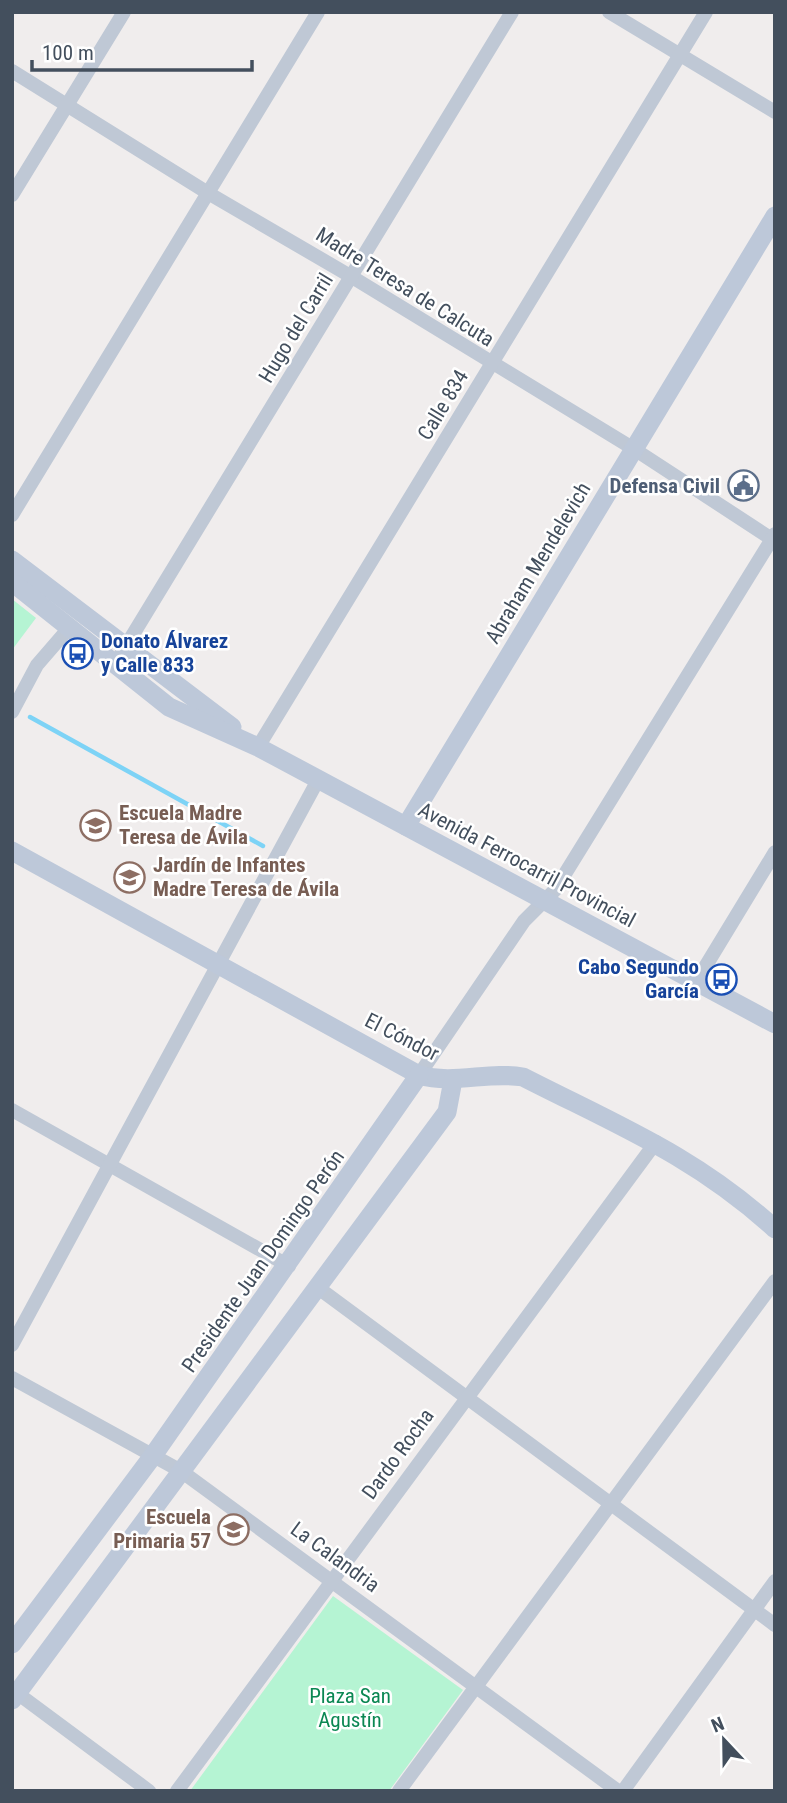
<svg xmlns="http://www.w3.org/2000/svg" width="787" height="1803" font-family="'Roboto Condensed',sans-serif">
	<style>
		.green { fill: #b5f4d3 }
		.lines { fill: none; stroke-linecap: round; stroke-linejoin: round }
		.stream { stroke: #7dd3f6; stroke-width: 4.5 }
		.street { stroke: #bfc8d5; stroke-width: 14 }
		.secondary { stroke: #bdc8d9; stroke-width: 19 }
		.labels { text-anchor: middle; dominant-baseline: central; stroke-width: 5; stroke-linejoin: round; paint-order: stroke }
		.street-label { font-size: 21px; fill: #434f5d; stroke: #fff }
		.service-label { font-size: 21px; font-weight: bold; fill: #4e5e75; stroke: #fff; text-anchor: end }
		.transit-label { font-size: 21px; font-weight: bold; fill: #164399; stroke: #fff; text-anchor: start }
		.education-label { font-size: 21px; font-weight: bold; fill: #785e54; stroke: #fff; text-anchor: start }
		.park-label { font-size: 21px; fill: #0b8753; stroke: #fff }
	</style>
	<rect width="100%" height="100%" fill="#f0eded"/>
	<g class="green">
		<path d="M12,599L36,618L12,650Z"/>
		<path d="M333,1596L463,1690L389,1791H190Z"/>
	</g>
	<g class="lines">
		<path class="stream" d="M30,717L263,846"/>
		<g class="street">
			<path d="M609,12L775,112"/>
			<path d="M12,71L208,193L352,277L634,449L775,541"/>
			<path d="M12,195L124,12"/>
			<path d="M12,515L318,12"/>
			<path d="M115,664L512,12"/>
			<path d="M12,712L37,665L69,628"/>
			<path d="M258,747L706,12"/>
			<path d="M696,982L775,852"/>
			<path d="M419,1075L524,921L555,890L775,534"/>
			<path d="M12,1110L289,1266"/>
			<path d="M317,1287L775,1625"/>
			<path d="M12,1345L318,780"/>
			<path d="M12,1378L181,1471L618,1791"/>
			<path d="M17,1693L149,1791"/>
			<path d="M177,1791L656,1142"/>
			<path d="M399,1791L775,1281"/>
			<path d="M623,1791L775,1581"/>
		</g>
		<g class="secondary">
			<path d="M12,560L232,727"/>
			<path d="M12,582L169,707L258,747L775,1024"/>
			<path d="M406,826L775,216"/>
			<path d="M12,851L419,1075C454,1085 488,1071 523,1077C617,1125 695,1156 775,1229"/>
			<path d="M12,1644L152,1457L419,1075"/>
			<path d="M12,1700L447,1112L453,1080"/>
		</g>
	</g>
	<defs>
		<symbol id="civic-ring" viewBox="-11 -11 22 22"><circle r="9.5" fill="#fff" stroke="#5c6f8a" stroke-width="1.5"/><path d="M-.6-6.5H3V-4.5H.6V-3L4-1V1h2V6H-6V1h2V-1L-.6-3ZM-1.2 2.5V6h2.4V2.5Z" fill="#5c6f8a"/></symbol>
		<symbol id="bus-ring" viewBox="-11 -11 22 22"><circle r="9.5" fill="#fff" stroke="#1a4fb4" stroke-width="1.5"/><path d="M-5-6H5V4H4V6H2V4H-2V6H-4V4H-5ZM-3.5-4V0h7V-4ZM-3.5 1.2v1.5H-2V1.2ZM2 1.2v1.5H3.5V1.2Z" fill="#1a4fb4"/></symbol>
		<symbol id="school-ring" viewBox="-11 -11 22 22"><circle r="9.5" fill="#fff" stroke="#8d6e63" stroke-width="1.5"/><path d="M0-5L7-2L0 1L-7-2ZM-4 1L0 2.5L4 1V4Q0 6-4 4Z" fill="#8d6e63"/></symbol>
	</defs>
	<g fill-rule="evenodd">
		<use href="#civic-ring" x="726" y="468" width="35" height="35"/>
		<use href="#bus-ring" x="60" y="636" width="35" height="35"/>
		<use href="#school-ring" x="78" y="808" width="35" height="35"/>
		<use href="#school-ring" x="112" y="860" width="35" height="35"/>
		<use href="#bus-ring" x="704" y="962" width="35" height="35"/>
		<use href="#school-ring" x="216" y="1512" width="35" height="35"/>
	</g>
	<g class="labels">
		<g class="street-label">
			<text transform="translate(405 287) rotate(32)">Madre Teresa de Calcuta</text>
			<text transform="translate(296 328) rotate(-59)">Hugo del Carril</text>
			<text transform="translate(443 405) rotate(-59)">Calle 834</text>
			<text transform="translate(538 563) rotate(-59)">Abraham Mendelevich</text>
			<text transform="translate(527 865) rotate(28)">Avenida Ferrocarril Provincial</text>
			<text transform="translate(402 1037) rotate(27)">El Cóndor</text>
			<text transform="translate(263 1261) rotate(-55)">Presidente Juan Domingo Perón</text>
			<text transform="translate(398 1454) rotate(-54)">Dardo Rocha</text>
			<text transform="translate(335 1557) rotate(36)">La Calandria</text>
		</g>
		<g class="service-label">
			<text x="720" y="486">Defensa Civil</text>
		</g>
		<g class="transit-label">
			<text x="101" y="641">Donato Álvarez<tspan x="101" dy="24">y Calle 833</tspan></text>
			<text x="699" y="967" text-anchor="end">Cabo Segundo<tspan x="699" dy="24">García</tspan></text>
		</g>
		<g class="education-label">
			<text x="119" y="813">Escuela Madre<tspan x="119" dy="24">Teresa de Ávila</tspan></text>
			<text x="153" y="865">Jardín de Infantes<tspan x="153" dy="24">Madre Teresa de Ávila</tspan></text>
			<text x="211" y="1517" text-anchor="end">Escuela<tspan x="211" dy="24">Primaria 57</tspan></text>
		</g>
		<g class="park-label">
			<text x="350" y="1696">Plaza San<tspan x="350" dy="24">Agustín</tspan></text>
		</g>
	</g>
	<rect width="787" height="1803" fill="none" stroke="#434f5d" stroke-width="28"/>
	<g transform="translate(724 1740) rotate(338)" stroke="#ffffff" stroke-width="5" paint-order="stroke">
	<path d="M0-5L12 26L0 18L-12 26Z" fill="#434f5d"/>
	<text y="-10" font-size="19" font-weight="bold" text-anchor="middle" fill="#434f5d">N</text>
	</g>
	<path d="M32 60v10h220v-10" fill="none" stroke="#434f5d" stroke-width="3.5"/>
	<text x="42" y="60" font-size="21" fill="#434f5d" stroke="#ffffff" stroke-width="5" paint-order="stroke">100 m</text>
</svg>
